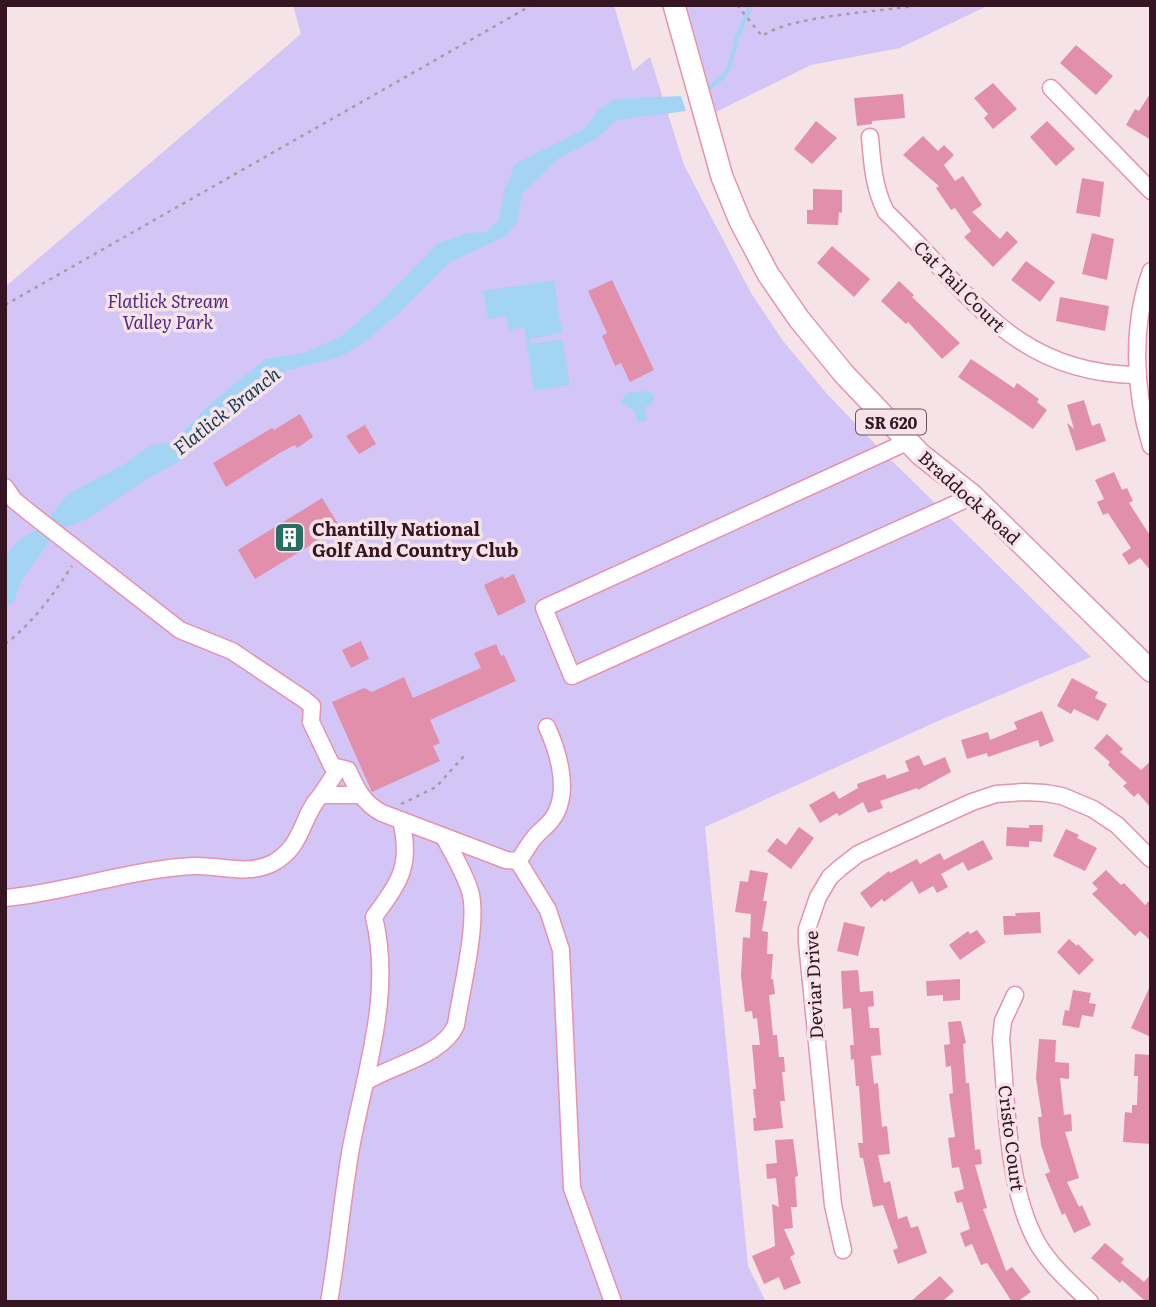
<svg xmlns="http://www.w3.org/2000/svg" width="1156" height="1307" font-family="Literata,serif">
	<style>
		.green { fill: #d4c5f7 }
		.water { fill: #a4d4f4 }
		.lines { fill: none; stroke-linecap: round; stroke-linejoin: round }
		.stream { stroke: #a4d4f4; stroke-width: 4.5 }
		.building { fill: #e18faa }
		.minor-casing { stroke: #e593ae; stroke-width: 19 }
		.major-casing { stroke: #e593ae; stroke-width: 24 }
		.path { stroke: #af99a0; stroke-width: 2.5; stroke-dasharray: 3.5 5; stroke-linecap: butt }
		.minor { stroke: #fff; stroke-width: 16 }
		.major { stroke: #fff; stroke-width: 21 }
		.labels { text-anchor: middle; dominant-baseline: central; stroke-width: 7; stroke-linejoin: round; paint-order: stroke }
		.shield { fill: #f5e3e8; stroke: #6e535d; stroke-width: 2 }
		.shield-label { font-size: 16px; font-weight: bold; fill: #341521 }
		.street-label { font-size: 18px; fill: #341521; stroke: #f5e3e8 }
		.park-label { font-size: 18px; font-style: italic; fill: #502b84; stroke: #f5e3e8 }
		.poi-label { font-size: 18px; font-weight: bold; fill: #341521; stroke: #f5e3e8; text-anchor: start }
		.water-label { font-size: 19px; font-style: italic; fill: #173c52; stroke: #f5e3e8 }
	</style>
	<rect width="100%" height="100%" fill="#f5e3e8"/>
	<g class="green">
		<path d="M293,5H614L633,71L650,57L684,165L751,293L783,341L827,394L878,447L1091,657L938,721L705,827L748,1266L766,1302H5V287L301,34Z"/>
		<path d="M695,5H989L900,48L811,65L716,112L687,7Z"/>
	</g>
	<g class="water">
		<path d="M681,96L686,111L617,120L596,139L559,158L522,194L517,223L506,236L450,262L400,312L362,344L340,357L281,372L248,397L218,427L175,464L147,479L87,519L66,527L52,538L21,581L14,601L5,608V555L21,538L41,528L68,494L123,465L150,446L174,441L208,406L265,359L304,353L340,337L380,303L438,243L468,233L486,232L499,220L504,192L515,164L586,128L597,111L615,99Z"/>
		<path d="M554,280L562,333L530,339L531,344L562,339L570,385L534,391L524,327L509,330L506,316L488,319L483,291Z"/>
		<path d="M649,391L654,396L653,403L644,408L647,420L638,423L634,411L621,402L627,393Z"/>
	</g>
	<g class="lines">
		<path class="stream" d="M705,91L721,79L729,68L737,38L751,5"/>
	</g>
	<g class="building">
		<path d="M1076,45L1113,76L1096,95L1060,63Z"/>
		<path d="M993,83L1017,109L993,129L984,118L988,114L974,98Z"/>
		<path d="M1151,92V140L1126,125L1135,109L1139,111Z"/>
		<path d="M903,94L905,118L872,121V124L857,126L854,98Z"/>
		<path d="M816,121L837,138L812,164L794,149Z"/>
		<path d="M1047,121L1075,149L1056,166L1030,137Z"/>
		<path d="M923,136L938,151L944,145L954,155L944,165L955,181L963,176L982,205L972,212L1000,239L1007,231L1018,242L993,267L964,237L971,231L955,208L951,210L936,188L939,186L903,155Z"/>
		<path d="M1082,178L1104,182L1100,217L1076,213Z"/>
		<path d="M813,189L842,190V213L839,212L838,225L807,224V210H813Z"/>
		<path d="M1092,233L1114,239L1107,280L1082,274Z"/>
		<path d="M832,246L870,279L854,297L817,263Z"/>
		<path d="M1026,261L1055,282L1040,302L1011,280Z"/>
		<path d="M612,280L654,370L630,382L621,363L615,366L602,336L607,333L588,291Z"/>
		<path d="M899,281L914,295L912,297L960,343L942,359L908,322L906,324L881,301Z"/>
		<path d="M1060,297L1109,306L1105,331L1056,321Z"/>
		<path d="M971,359L1014,388L1017,383L1039,399L1037,402L1047,410L1033,429L958,377Z"/>
		<path d="M1084,400L1092,426L1100,423L1106,441L1076,451L1067,423L1074,429L1067,405Z"/>
		<path d="M300,414L313,437L297,448L295,445L281,452L226,487L213,463L272,428L274,430Z"/>
		<path d="M365,425L376,444L359,454L346,436Z"/>
		<path d="M1114,472L1122,490L1127,488L1133,501L1129,503L1151,537V571L1140,558L1129,565L1122,554L1131,548L1108,513L1103,515L1097,502L1104,499L1095,480Z"/>
		<path d="M322,498L340,527L255,579L238,550Z"/>
		<path d="M514,574L526,602L498,616L484,585L503,576L504,579Z"/>
		<path d="M361,641L369,659L351,668L342,650Z"/>
		<path d="M496,644L501,656L504,655L516,681L430,720L440,743L433,746L440,761L372,792L332,702L364,688L372,692L404,677L413,698L481,668L474,653Z"/>
		<path d="M1072,678L1098,692L1095,698L1107,704L1098,721L1074,709L1071,714L1057,706Z"/>
		<path d="M1042,711L1054,741L1040,747L1038,740L988,757L987,753L967,759L961,740L988,732L990,740L1017,729L1014,722Z"/>
		<path d="M1107,734L1123,749L1120,752L1141,770L1151,761V808L1138,793L1134,797L1123,786L1127,783L1108,765L1110,762L1094,748Z"/>
		<path d="M919,755L924,766L945,757L951,772L918,790L917,788L880,801L883,808L868,813L863,802L839,816L837,813L820,823L809,805L834,791L839,799L858,788L857,784L885,774L887,779L909,771L905,761Z"/>
		<path d="M1029,825H1043L1042,842L1029,841V847L1006,846L1007,827L1029,828Z"/>
		<path d="M799,827L814,838L791,869L767,851L777,838L786,845Z"/>
		<path d="M1066,829L1079,835L1077,838L1097,848L1085,871L1053,856Z"/>
		<path d="M983,840L993,859L968,871L963,862L941,874L948,887L937,893L933,886L919,894L912,881L884,902L882,899L871,908L860,893L889,871L890,873L917,859L920,864L940,853L944,860Z"/>
		<path d="M750,870L768,873L763,901H767L762,931L768,932L767,954H773L771,979H773L775,994L769,995L773,1035H777L779,1057H784L785,1072H782L785,1101H780L783,1128L754,1131L753,1118H756L753,1089H756L752,1045H760L757,1018L753,1019L752,1011L745,1012L741,975L743,937L750,938L751,914L735,912L740,881L748,882Z"/>
		<path d="M1106,870L1121,885L1124,883L1145,905L1151,899V941L1140,931L1135,936L1092,894L1098,889L1092,883Z"/>
		<path d="M1040,912L1041,933L1004,935L1003,916H1016L1015,913Z"/>
		<path d="M844,922L865,927L858,956L837,951Z"/>
		<path d="M977,930L986,942L960,960L949,945L968,931L970,934Z"/>
		<path d="M1069,939L1077,946L1078,944L1094,960L1079,975L1057,952Z"/>
		<path d="M858,970L860,992L873,991L874,1006L868,1007L870,1028H879L881,1055L871,1056L874,1084L878,1083L882,1127L887,1126L890,1154L878,1155L884,1183L890,1181L898,1219L907,1216L911,1228L918,1226L927,1253L898,1264L893,1250L898,1248L883,1205L873,1207L863,1158H860L858,1143H863L859,1086H856L854,1059L851,1060L850,1045H854L851,1008L843,1009L841,971Z"/>
		<path d="M960,979V1000L943,1001V995L927,996L926,981Z"/>
		<path d="M1151,984V1037L1131,1028Z"/>
		<path d="M1073,990L1091,993L1089,1003L1096,1004L1093,1017L1082,1015L1079,1028L1062,1025L1065,1010L1069,1011Z"/>
		<path d="M961,1021L966,1043L963,1044L966,1083H969L975,1150L980,1149L982,1164L975,1165L987,1208L983,1209L1006,1271L1012,1267L1031,1292L1017,1302H1012L987,1263L981,1265L972,1244L965,1247L960,1233L970,1229L962,1202L957,1203L954,1192L964,1189L959,1167L952,1168L948,1138L955,1137L949,1094L953,1093L951,1066L946,1067L944,1045L950,1044L948,1022Z"/>
		<path d="M1039,1039L1056,1040L1055,1062L1069,1063V1079L1060,1078L1064,1115L1071,1114L1072,1131L1065,1132L1079,1178L1067,1182L1079,1207L1082,1205L1091,1225L1074,1233L1065,1213L1062,1215L1045,1174L1050,1172L1041,1145L1038,1117H1042L1036,1078Z"/>
		<path d="M1135,1054L1151,1055V1144L1123,1142L1125,1112L1132,1113V1105H1137L1138,1076H1134Z"/>
		<path d="M793,1139L798,1176L795,1177L797,1207H791L793,1228L784,1229L795,1254L790,1257L801,1283L784,1290L779,1277L764,1284L752,1256L775,1246L772,1204L779,1207L776,1178L767,1179L766,1164L777,1163L775,1140Z"/>
		<path d="M1105,1243L1124,1259L1121,1263L1144,1282L1151,1274V1302H1146L1122,1280L1120,1283L1091,1258Z"/>
		<path d="M940,1276L954,1291L942,1302H910Z"/>
	</g>
	<g class="lines">
		<defs>
			<g id="minor">
				<path d="M1051,88L1151,191"/>
				<path d="M870,137C872,163 874,189 886,212C968,289 1010,373 1136,375"/>
				<path d="M1151,271C1131,326 1134,391 1151,446"/>
				<path d="M909,441L544,608L572,676L973,496"/>
				<path d="M5,487L14,500L30,513L180,630L232,651L305,700L312,706L311,722L332,766L348,770C356,788 363,803 382,813L506,860L518,861C524,854 528,845 534,838C541,829 551,824 556,813C569,788 558,751 547,727"/>
				<path d="M339,768L321,795H359"/>
				<path d="M518,861L548,910L561,950L572,1188L613,1302"/>
				<path d="M5,898C69,892 130,869 194,866C221,865 248,876 273,863C304,846 301,816 321,795"/>
				<path d="M1015,995L1003,1021L1001,1039C1007,1104 1006,1190 1039,1246C1053,1268 1072,1284 1090,1302"/>
				<path d="M367,1081C395,1064 443,1055 456,1025C461,991 479,921 470,891C464,872 453,854 444,837"/>
				<path d="M843,1250L833,1205L807,942V929L818,897L830,877L840,868L858,854L972,802L996,794L1024,792L1045,793L1062,796L1093,809L1117,825L1151,859"/>
				<path d="M329,1302C338,1251 342,1199 351,1148C365,1072 393,995 374,917C400,881 412,866 401,820"/>
			</g>
			<path id="major" d="M674,5L722,177L740,221L768,274L799,319L844,374L920,454L973,496L1151,671"/>
		</defs>
		<use href="#minor" class="minor-casing"/>
		<use href="#major" class="major-casing"/>
		<g class="path">
			<path d="M737,5L762,36C792,15 880,12 920,5"/>
			<path d="M5,305L532,5"/>
			<path d="M5,644C33,623 53,595 72,566"/>
			<path d="M401,804L436,787L464,756"/>
		</g>
		<use href="#minor" class="minor"/>
		<use href="#major" class="major"/>
	</g>
	<defs>
		<symbol id="building-square" viewBox="-11 -11 22 22"><rect x="-9" y="-9" width="18" height="18" rx="4" fill="#296e61" stroke="#f5e3e8"/><path d="M-4-6H4V6H1V3H-1V6H-4ZM-2.5-4.3h1.7v1.8h-1.7ZM.8-4.3h1.7v1.8H.8ZM-2.5-1h1.7V.8h-1.7ZM.8-1h1.7V.8H.8Z" fill="#fff"/></symbol>
	</defs>
	<g fill-rule="evenodd">
		<use href="#building-square" x="272" y="520" width="35" height="35"/>
	</g>
	<g class="labels">
		<rect class="shield" x="856" y="409.5" width="70" height="25" rx="5"/>
		<g class="shield-label">
			<text x="891" y="422">SR 620</text>
		</g>
		<g class="street-label">
			<text transform="translate(960 286) rotate(45)">Cat Tail Court</text>
			<text transform="translate(970 497) rotate(42)">Braddock Road</text>
			<text transform="translate(813 985) rotate(-93)">Deviar Drive</text>
			<text transform="translate(1012 1138) rotate(83)">Cristo Court</text>
		</g>
		<g class="park-label">
			<text x="168" y="300">Flatlick Stream<tspan x="168" dy="21">Valley Park</tspan></text>
		</g>
		<g class="poi-label">
			<text x="312" y="528">Chantilly National<tspan x="312" dy="21">Golf And Country Club</tspan></text>
		</g>
		<g class="water-label">
			<text transform="translate(226 410) rotate(-38)">Flatlick Branch</text>
		</g>
	</g>
	<rect width="1156" height="1307" fill="none" stroke="#341521" stroke-width="14"/>
</svg>
